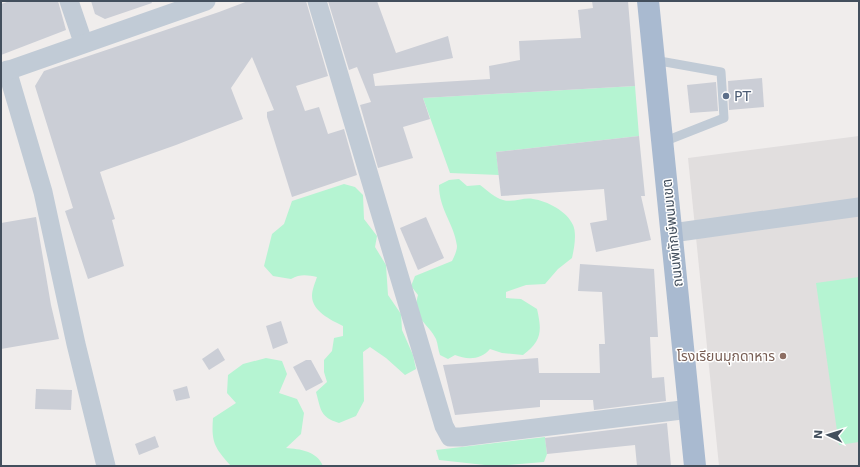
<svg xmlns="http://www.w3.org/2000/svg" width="860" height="467" font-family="'DejaVu Sans','Noto Sans Thai',sans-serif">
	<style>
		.education { fill: #e1dede }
		.green { fill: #b5f4d2 }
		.building { fill: #cbced6 }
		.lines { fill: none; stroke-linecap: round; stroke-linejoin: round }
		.lane { stroke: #c1cbd6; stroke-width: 9 }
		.street { stroke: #c1cbd6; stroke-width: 19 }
		.primary { stroke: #a9bad0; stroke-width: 22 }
		.service-dot { fill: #5c6f8a; stroke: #fff; stroke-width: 1.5 }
		.education-dot { fill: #8d6e63; stroke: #fff; stroke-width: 1.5 }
		.labels { text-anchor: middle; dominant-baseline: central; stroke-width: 3; stroke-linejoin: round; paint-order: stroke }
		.service-label { font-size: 14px; fill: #4e5e75; stroke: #fff; text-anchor: start }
		.street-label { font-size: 14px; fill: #434f5d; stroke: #fff }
		.education-label { font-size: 14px; fill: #785e54; stroke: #fff; text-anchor: end }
	</style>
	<rect width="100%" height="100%" fill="#f0edec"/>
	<path class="education" d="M859,136V466H719L688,158Z"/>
	<g class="green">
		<path d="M635,86L639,136L496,152L499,175L450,173L423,98Z"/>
		<path d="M459,179L467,186L480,185C487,190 495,198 503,200C513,203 524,197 533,199C547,201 567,211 573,225C577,234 574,249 572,258L558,269L545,284L526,285L506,292V298L521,299L537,309C542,331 542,341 523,355L502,353L490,349C481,360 467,360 455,355L448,359L440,355C438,350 438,344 436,339C427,321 411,319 418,295L411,286L415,276L452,261C454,257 457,251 457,246C454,223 439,210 439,185L449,180Z"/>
		<path d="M344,184L355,187L363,195L364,219L377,236L375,247L386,265L388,295L401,314L402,330L413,355L416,369L405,375L386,358L370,347L363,352L364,401L356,416L339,423C320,417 321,410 316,392L327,382L324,372V360L332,351L334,338L343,336V326C331,320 312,311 312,296C312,290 315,283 317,277C307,275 300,274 291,279L273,276L264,266L272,234L284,224L292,201Z"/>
		<path d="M859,277V442L839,445L816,283Z"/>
		<path d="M266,358L282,361L287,374L279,393L297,399L304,413L301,434L286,448C300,449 317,451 323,466H231C215,448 211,443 213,418L236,403L227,393L228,375L243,364Z"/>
		<path d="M545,437L547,454L544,462L494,466L439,460L436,450Z"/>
	</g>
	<g class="building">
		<path d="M10,1H58L66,30L1,55V4Z"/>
		<path d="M91,1H151L152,3L105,19L95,14Z"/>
		<path d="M248,1H306L328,76L296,86L305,111L319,107L328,134L344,129L357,175L292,197L267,117V112L274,110L252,57L231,88L243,119L176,145L100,172L115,219L112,220L124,266L88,279L65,211L73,208L35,86L44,71L219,12Z"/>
		<path d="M328,1H377L396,53L448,36L453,58L373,74L375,86L490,79L489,66L520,60L519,41L581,38L578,10L593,8L592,1H628L635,86L423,98L430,119L403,127L413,158L378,168L360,105L371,102L357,67L349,70Z"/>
		<path d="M762,78L764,107L729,110L728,81Z"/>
		<path d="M716,82L718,111L690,113L687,85Z"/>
		<path d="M639,136L645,196H641L651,240L596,252L590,223L607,220L604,189L501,196L496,152Z"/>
		<path d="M36,217L51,305L59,339L1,349V223Z"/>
		<path d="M426,217L444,258L418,270L400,228Z"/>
		<path d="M580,264L654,269L658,337H650L652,378L664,377L666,401L594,410L593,400H540V407L455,415L443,365L538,358L539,373H600L599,344H605L602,292L578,291Z"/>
		<path d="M281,321L288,343L273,349L266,326Z"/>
		<path d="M218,348L225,360L209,370L202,359Z"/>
		<path d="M306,360H311L323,382L306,391L293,367Z"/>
		<path d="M187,386L190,398L176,401L173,390Z"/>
		<path d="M36,389L72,390L71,410L35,409Z"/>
		<path d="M667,423L671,466H637L635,445L547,454L545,438Z"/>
		<path d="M155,436L159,447L139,455L135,444Z"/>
	</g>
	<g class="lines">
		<path class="lane" d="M654,60L721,72L724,118L663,142"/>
		<g class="street">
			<path d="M69,1L83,42"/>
			<path d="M317,1L444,426L450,437H461L690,409"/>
			<path d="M7,70L43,192L76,344L106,466"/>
			<path d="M1,73L206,1"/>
			<path d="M672,233L859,207"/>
		</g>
		<path class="primary" d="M648,1L695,466"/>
	</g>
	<circle class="service-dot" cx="726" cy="96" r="4"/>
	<circle class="education-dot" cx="783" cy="356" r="4"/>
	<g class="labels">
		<g class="service-label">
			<text x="734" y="96">PT</text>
		</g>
		<g class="street-label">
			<text transform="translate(672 233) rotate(-96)">ถนนพิทักษ์พนมเขต</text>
		</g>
		<g class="education-label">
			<text x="775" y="356">โรงเรียนมุกดาหาร</text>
		</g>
	</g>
	<rect width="860" height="467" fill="none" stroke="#434f5d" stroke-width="4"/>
	<g transform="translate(828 435) rotate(274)" stroke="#ffffff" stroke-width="3" paint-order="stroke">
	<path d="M0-3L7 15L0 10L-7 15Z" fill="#434f5d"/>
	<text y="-6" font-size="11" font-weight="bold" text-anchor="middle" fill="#434f5d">N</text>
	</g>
</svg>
